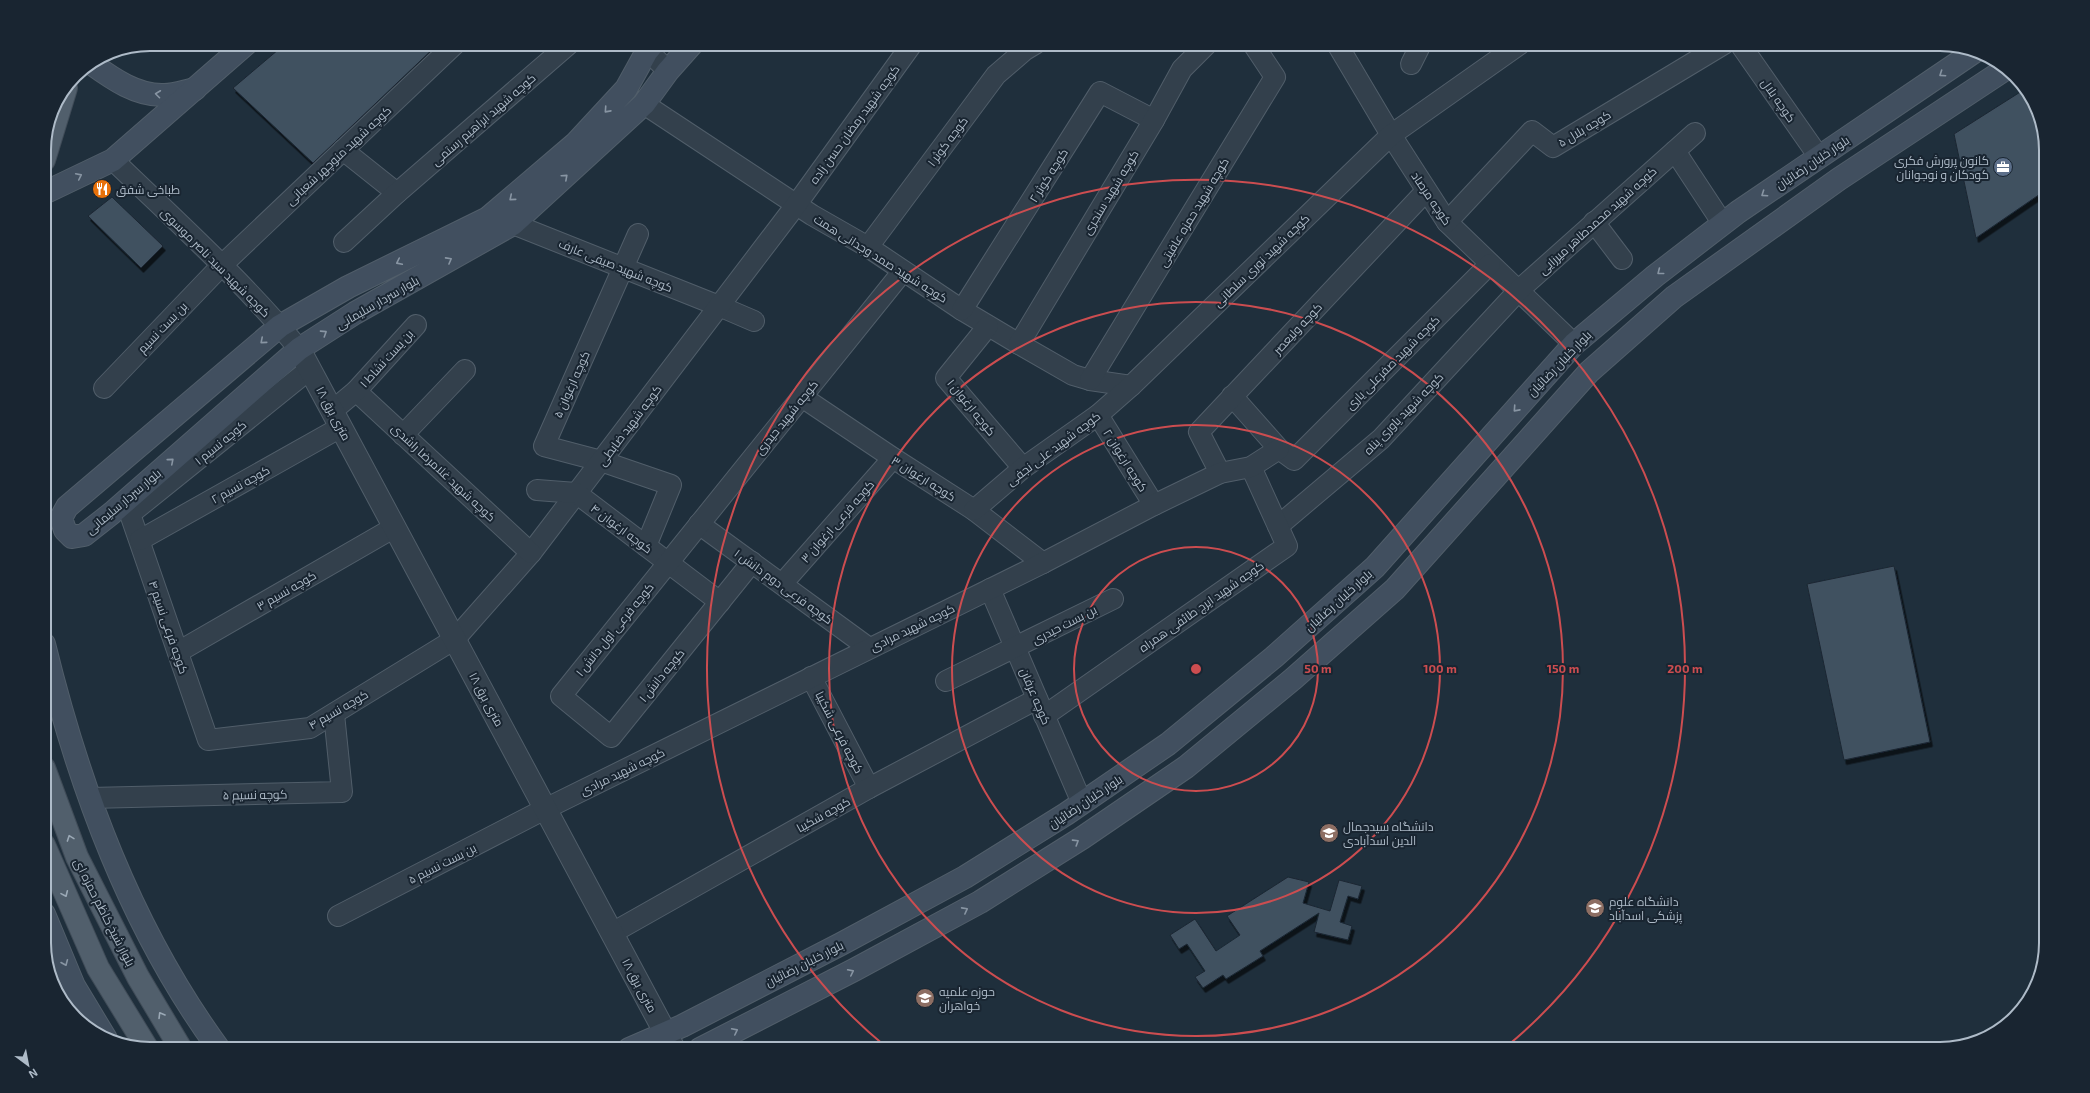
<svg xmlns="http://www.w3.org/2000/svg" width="2090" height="1093" font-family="'Exo 2',Cairo,sans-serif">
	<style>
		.building { fill: #405160; stroke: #1b2733; filter: url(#shadow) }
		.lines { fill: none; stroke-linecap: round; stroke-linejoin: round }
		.minor-casing { stroke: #515e6a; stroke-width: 22 }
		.tertiary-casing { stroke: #515e6a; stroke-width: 24 }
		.secondary-casing { stroke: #515e6a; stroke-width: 24 }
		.primary-casing { stroke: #404c58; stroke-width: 24 }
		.minor { stroke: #33404c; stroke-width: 20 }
		.tertiary { stroke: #33404c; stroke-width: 22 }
		.secondary { stroke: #414f5f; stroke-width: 22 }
		.primary { stroke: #515f6c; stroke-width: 22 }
		.oneway { stroke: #8895a3 }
		.oneway2 { stroke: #9ba9b6 }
		.ring { fill: none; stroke: #cc4d50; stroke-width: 2 }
		.labels { text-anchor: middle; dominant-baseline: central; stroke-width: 4; stroke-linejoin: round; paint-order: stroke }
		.street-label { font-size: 12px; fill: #aebbc8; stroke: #192531 }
		.poi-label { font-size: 12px; fill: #aebbc8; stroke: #192531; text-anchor: start }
		.rim { fill: none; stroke: #aebbc8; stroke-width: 2 }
		.centre { fill: #cc4d50; stroke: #192531; stroke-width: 2 }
		.ring-label { font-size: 12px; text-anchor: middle; font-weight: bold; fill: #cc4d50; stroke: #192531; stroke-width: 4; stroke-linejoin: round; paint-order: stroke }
	</style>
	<defs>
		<filter id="shadow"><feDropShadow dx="2.5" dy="4.5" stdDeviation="0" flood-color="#0009"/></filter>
	</defs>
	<rect width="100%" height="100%" fill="#1f2f3c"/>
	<g class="building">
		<path d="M285,44H438L313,163L233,88Z"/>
		<path d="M2025,89L2028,91L2046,143V190L1976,238L1954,134Z"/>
		<path d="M112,197L163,246L141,268L88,216Z"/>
		<path d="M1894,566L1930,742L1844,760L1807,584Z"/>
		<path d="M1288,877L1309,882L1303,903L1330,911L1339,880L1362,886L1358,899L1348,896L1340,922L1352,926L1348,940L1314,932L1319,913L1260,951L1263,956L1226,979L1223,975L1203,988L1195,977L1205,971L1187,944L1179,949L1170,935L1195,919L1216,951L1240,935L1227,916Z"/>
	</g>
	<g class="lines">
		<defs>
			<g id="minor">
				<path d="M641,44L668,71"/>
				<path d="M1337,44L1391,135L1447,222L1574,344"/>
				<path d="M1740,44L1819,157"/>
				<path d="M1411,64L1421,44"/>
				<path d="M644,104L812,215L868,247L962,310L1019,344L1073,375L1090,380L1131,386"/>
				<path d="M343,150L397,193"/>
				<path d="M1675,151L1723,224"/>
				<path d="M113,160C176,221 243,281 299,349"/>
				<path d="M1447,222L1532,131L1553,147L1724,44"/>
				<path d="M1594,222L1622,259"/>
				<path d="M513,224L719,306L754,321"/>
				<path d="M638,234L544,446L601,461L671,485L646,546"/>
				<path d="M344,242L397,193L569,44"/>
				<path d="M868,247L996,75L1025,50L1035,44"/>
				<path d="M962,310L1100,92L1154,120"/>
				<path d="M988,326L946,378L1023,468"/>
				<path d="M1019,344L1154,120L1182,69L1207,44"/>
				<path d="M310,369L130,514L208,740L310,728L455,639L531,553L796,205L912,44"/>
				<path d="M1090,380L1275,77L1253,44"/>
				<path d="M104,388L221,266L455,44"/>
				<path d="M356,391L531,553"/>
				<path d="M1232,396L1279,449L1294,460L1490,264"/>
				<path d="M802,397L893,458L974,510L1043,563"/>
				<path d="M332,411L356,391L416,325"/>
				<path d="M1098,415L1154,505"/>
				<path d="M403,435L465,370"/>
				<path d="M1220,473L1199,432L1426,191"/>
				<path d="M537,490L576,493L720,602"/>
				<path d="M974,510L1023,468L1098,415L1131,386L1391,135L1520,44"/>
				<path d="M699,524L869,648"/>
				<path d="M1278,526L1381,439L1519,290L1695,133"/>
				<path d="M140,540L341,427"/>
				<path d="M752,562L611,737L561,696L903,271"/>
				<path d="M782,584L893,458"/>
				<path d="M990,589L1082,803"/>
				<path d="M178,652L395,527"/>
				<path d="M811,677L869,788"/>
				<path d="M946,681L1113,599"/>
				<path d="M1044,716L1287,546L1251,467"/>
				<path d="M90,798L342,792L334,714"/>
				<path d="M338,916L545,809L1043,563L1154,505L1220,473L1251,467L1279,449"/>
				<path d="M612,933L869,788L1037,699"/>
			</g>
			<path id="tertiary" d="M299,349L674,1049"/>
			<g id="secondary">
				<path d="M653,44L647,51L626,89L576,143L488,218L348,287L280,326L67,507L61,518L65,530L72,537L84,535L112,513L299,349L355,313L513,224L644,104L668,71L692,44"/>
				<path d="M92,64C113,79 137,96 164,95C174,95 185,91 195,89"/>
				<path d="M44,193L113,160L246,44"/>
				<path d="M44,644C79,787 131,929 219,1049"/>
				<path d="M44,914L74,986L106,1039"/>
				<path d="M629,1049L682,1026L841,944L965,877L1066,814L1168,744L1274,657L1375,567L1574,344L1655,276L1738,212L1974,52"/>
				<path d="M700,1049L854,970L980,902L1082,838L1186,767L1293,679L1395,589L1589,372L1674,297L1839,179L2004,70"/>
			</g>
			<g id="primary">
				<path d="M44,160L66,88"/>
				<path d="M44,768L77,857L138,977L181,1049"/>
				<path d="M44,845L98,968L147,1048"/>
			</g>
		</defs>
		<use href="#minor" class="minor-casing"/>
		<use href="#tertiary" class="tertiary-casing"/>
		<use href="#secondary" class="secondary-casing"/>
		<use href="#primary" class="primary-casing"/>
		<use href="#minor" class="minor"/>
		<use href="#tertiary" class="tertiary"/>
		<use href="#secondary" class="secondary"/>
		<use href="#primary" class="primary"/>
	</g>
	<defs><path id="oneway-chevron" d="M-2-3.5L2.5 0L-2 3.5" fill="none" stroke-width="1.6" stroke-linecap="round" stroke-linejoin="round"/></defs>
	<g class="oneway">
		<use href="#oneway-chevron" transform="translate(1942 74) rotate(146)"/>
		<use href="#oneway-chevron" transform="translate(158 94) rotate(-173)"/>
		<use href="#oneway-chevron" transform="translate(607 110) rotate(132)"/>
		<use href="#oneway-chevron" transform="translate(79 176) rotate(-26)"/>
		<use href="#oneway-chevron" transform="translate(565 177) rotate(-42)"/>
		<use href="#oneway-chevron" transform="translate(1764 194) rotate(146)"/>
		<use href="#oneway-chevron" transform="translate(512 198) rotate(140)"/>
		<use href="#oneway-chevron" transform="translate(449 260) rotate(-29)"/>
		<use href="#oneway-chevron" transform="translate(399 262) rotate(154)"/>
		<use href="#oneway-chevron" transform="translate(1660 272) rotate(142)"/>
		<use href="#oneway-chevron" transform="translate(324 333) rotate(-33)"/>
		<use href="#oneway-chevron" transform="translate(263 341) rotate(139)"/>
		<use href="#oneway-chevron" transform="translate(1516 409) rotate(132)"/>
		<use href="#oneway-chevron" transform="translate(171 461) rotate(-41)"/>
		<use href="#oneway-chevron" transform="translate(1076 842) rotate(-32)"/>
		<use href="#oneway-chevron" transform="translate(965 910) rotate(-28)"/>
		<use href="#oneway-chevron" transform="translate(65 963) rotate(67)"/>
		<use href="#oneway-chevron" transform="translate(851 972) rotate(-27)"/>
		<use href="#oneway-chevron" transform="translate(735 1031) rotate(-27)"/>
	</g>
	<g class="oneway2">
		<use href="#oneway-chevron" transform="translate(70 838) rotate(-110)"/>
		<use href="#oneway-chevron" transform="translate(65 894) rotate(66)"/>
		<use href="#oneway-chevron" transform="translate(161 1015) rotate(-121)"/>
	</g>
	<g class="ring">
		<circle cx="1196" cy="669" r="122"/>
		<circle cx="1196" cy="669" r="244"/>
		<circle cx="1196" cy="669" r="367"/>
		<path d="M885 1046A489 489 0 1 1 1507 1046"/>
	</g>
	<defs>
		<symbol id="office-disc" viewBox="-11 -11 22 22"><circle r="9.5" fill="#5c6f8a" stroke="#192531"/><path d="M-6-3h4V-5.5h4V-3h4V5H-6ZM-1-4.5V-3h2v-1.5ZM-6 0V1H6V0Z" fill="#fff"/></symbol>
		<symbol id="restaurant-disc" viewBox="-11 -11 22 22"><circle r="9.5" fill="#e8710a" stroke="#192531"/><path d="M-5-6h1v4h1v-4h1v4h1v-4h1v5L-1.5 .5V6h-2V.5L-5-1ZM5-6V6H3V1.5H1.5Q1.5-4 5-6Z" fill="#fff"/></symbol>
		<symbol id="university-disc" viewBox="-11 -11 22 22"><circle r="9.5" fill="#8d6e63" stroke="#192531"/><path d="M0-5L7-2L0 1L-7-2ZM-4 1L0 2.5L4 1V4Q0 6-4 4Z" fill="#fff"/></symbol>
	</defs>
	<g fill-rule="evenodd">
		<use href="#office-disc" x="1992" y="156" width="22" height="22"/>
		<use href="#restaurant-disc" x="91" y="178" width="22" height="22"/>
		<use href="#university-disc" x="1318" y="822" width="22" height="22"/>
		<use href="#university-disc" x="1584" y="897" width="22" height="22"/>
		<use href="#university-disc" x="914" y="987" width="22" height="22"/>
	</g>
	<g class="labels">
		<g class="street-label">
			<text transform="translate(1779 100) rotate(55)">کوچه بلال</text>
			<text transform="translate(483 119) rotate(-41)">کوچه شهید ابراهیم رستمی</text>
			<text transform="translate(854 124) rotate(-54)">کوچه شهید رمضان حسن زاده</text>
			<text transform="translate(1584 128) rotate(-31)">کوچه بلال ۵</text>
			<text transform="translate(947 141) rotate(-53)">کوچه کوثر ۱</text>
			<text transform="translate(338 155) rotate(-43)">کوچه شهید منوچهر شعبانی</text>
			<text transform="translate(1812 162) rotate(-34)">بلوار خلبان رضائیان</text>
			<text transform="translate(1048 175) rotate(-58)">کوچه کوثر ۲</text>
			<text transform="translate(1110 192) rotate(-59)">کوچه شهید سنجری</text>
			<text transform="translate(1432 198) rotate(56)">کوچه مرصاد</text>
			<text transform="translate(1193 212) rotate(-59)">کوچه شهید حمزه عافیتی</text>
			<text transform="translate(1597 220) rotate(-42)">کوچه شهید محمدطاهر میرزایی</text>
			<text transform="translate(881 258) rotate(32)">کوچه شهید صمد وجدانی همت</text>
			<text transform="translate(1261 260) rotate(-44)">کوچه شهید نوری سلطانی</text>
			<text transform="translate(216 262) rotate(45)">کوچه شهید سید ناصر موسوی</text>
			<text transform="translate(616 265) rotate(22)">کوچه شهید صیفی عارف</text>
			<text transform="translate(377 302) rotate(-30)">بلوار سردار سلیمانی</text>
			<text transform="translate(162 327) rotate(-46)">بن بست نسیم</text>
			<text transform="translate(1297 328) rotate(-47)">کوچه ولیعصر</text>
			<text transform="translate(386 358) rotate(-48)">بن یست نشاط ۱</text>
			<text transform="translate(1392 362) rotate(-45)">کوچه شهید صفرعلی یاری</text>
			<text transform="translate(1559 363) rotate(-46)">بلوار خلبان رضائیان</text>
			<text transform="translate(571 384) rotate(-66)">کوچه ارغوان ۵</text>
			<text transform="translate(972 407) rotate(51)">کوچه ارغوان ۱</text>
			<text transform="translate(334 413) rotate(62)">۱۸ متری برق</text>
			<text transform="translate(1403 413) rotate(-46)">کوچه شهید یاوری پناه</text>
			<text transform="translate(786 417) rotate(-51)">کوچه شهید حیدری</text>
			<text transform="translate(629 425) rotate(-53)">کوچه شهید ضابطی</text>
			<text transform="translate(220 442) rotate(-39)">کوچه نسیم ۱</text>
			<text transform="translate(1053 448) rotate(-37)">کوچه شهید علی نجفی</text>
			<text transform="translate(1126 460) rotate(58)">کوچه ارغوان ۲</text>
			<text transform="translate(444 472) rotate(43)">کوچه شهید غلامرضا راشدی</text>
			<text transform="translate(924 478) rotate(32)">کوچه ارغوان ۳</text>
			<text transform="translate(240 484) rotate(-29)">کوچه نسیم ۲</text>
			<text transform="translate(123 501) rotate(-40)">بلوار سردار سلیمانی</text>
			<text transform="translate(837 521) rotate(-49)">کوچه فرعی ارغوان ۳</text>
			<text transform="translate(622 528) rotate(37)">کوچه ارغوان ۴</text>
			<text transform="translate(784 586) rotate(36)">کوچه فرعی دوم دانش ۱</text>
			<text transform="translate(286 590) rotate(-30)">کوچه نسیم ۳</text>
			<text transform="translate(1338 600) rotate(-42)">بلوار خلبان رضائیان</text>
			<text transform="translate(1201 606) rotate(-35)">کوچه شهید ایرج طائفی همراه</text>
			<text transform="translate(1064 624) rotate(-27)">بن بست حیدری</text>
			<text transform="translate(169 627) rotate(71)">کوچه فرعی نسیم ۴</text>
			<text transform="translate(912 627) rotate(-26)">کوچه شهید مرادی</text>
			<text transform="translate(614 629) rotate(-51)">کوچه فرعی اول دانش ۱</text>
			<text transform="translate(661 675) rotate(-51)">کوچه دانش ۱</text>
			<text transform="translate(1036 696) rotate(67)">کوچه عرفان</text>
			<text transform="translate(487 699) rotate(62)">۱۸ متری برق</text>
			<text transform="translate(338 709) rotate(-30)">کوچه نسیم ۴</text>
			<text transform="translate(840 732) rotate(63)">کوچه فرعی شکیبا</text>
			<text transform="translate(622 771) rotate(-26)">کوچه شهید مرادی</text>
			<text transform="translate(255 794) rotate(-1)">کوچه نسیم ۵</text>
			<text transform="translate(1085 801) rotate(-34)">بلوار خلبان رضائیان</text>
			<text transform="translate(823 814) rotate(-29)">کوچه شکیبا</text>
			<text transform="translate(442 863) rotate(-27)">بن بست نسیم ۵</text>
			<text transform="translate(105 912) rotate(63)">بلوار شیخ کاظم حمزه ای</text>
			<text transform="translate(804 963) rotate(-27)">بلوار خلبان رضائیان</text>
			<text transform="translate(640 985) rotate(62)">۱۸ متری برق</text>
		</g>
		<g class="poi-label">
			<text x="1989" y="160" text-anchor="end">کانون پرورش فکری<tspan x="1989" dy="14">کودکان و نوجوانان</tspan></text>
			<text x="116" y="189">طباخی شفق</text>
			<text x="1343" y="826">دانشگاه سیدجمال<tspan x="1343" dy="14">الدین اسدآبادی</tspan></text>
			<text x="1609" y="901">دانشگاه علوم<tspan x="1609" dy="14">پزشکی اسدآباد</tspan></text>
			<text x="939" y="991">حوزه علمیه<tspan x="939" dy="14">خواهران</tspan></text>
		</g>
	</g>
	<path d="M0 0H2090V1093H0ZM150 51H1940A99 99 0 0 1 2039 150V943A99 99 0 0 1 1940 1042H150A99 99 0 0 1 51 943V150A99 99 0 0 1 150 51Z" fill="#192531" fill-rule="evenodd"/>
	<path class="rim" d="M150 51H1940A99 99 0 0 1 2039 150V943A99 99 0 0 1 1940 1042H150A99 99 0 0 1 51 943V150A99 99 0 0 1 150 51Z"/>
	<circle cx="1196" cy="669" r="6" class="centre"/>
	<g class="ring-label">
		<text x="1318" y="673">50 m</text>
		<text x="1440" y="673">100 m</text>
		<text x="1563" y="673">150 m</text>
		<text x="1685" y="673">200 m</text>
	</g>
	<g transform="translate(28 1065) rotate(148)" stroke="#192531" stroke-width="3" paint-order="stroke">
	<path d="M0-3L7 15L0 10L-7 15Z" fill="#aebbc8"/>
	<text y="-6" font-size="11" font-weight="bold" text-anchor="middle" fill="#aebbc8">N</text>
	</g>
</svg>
